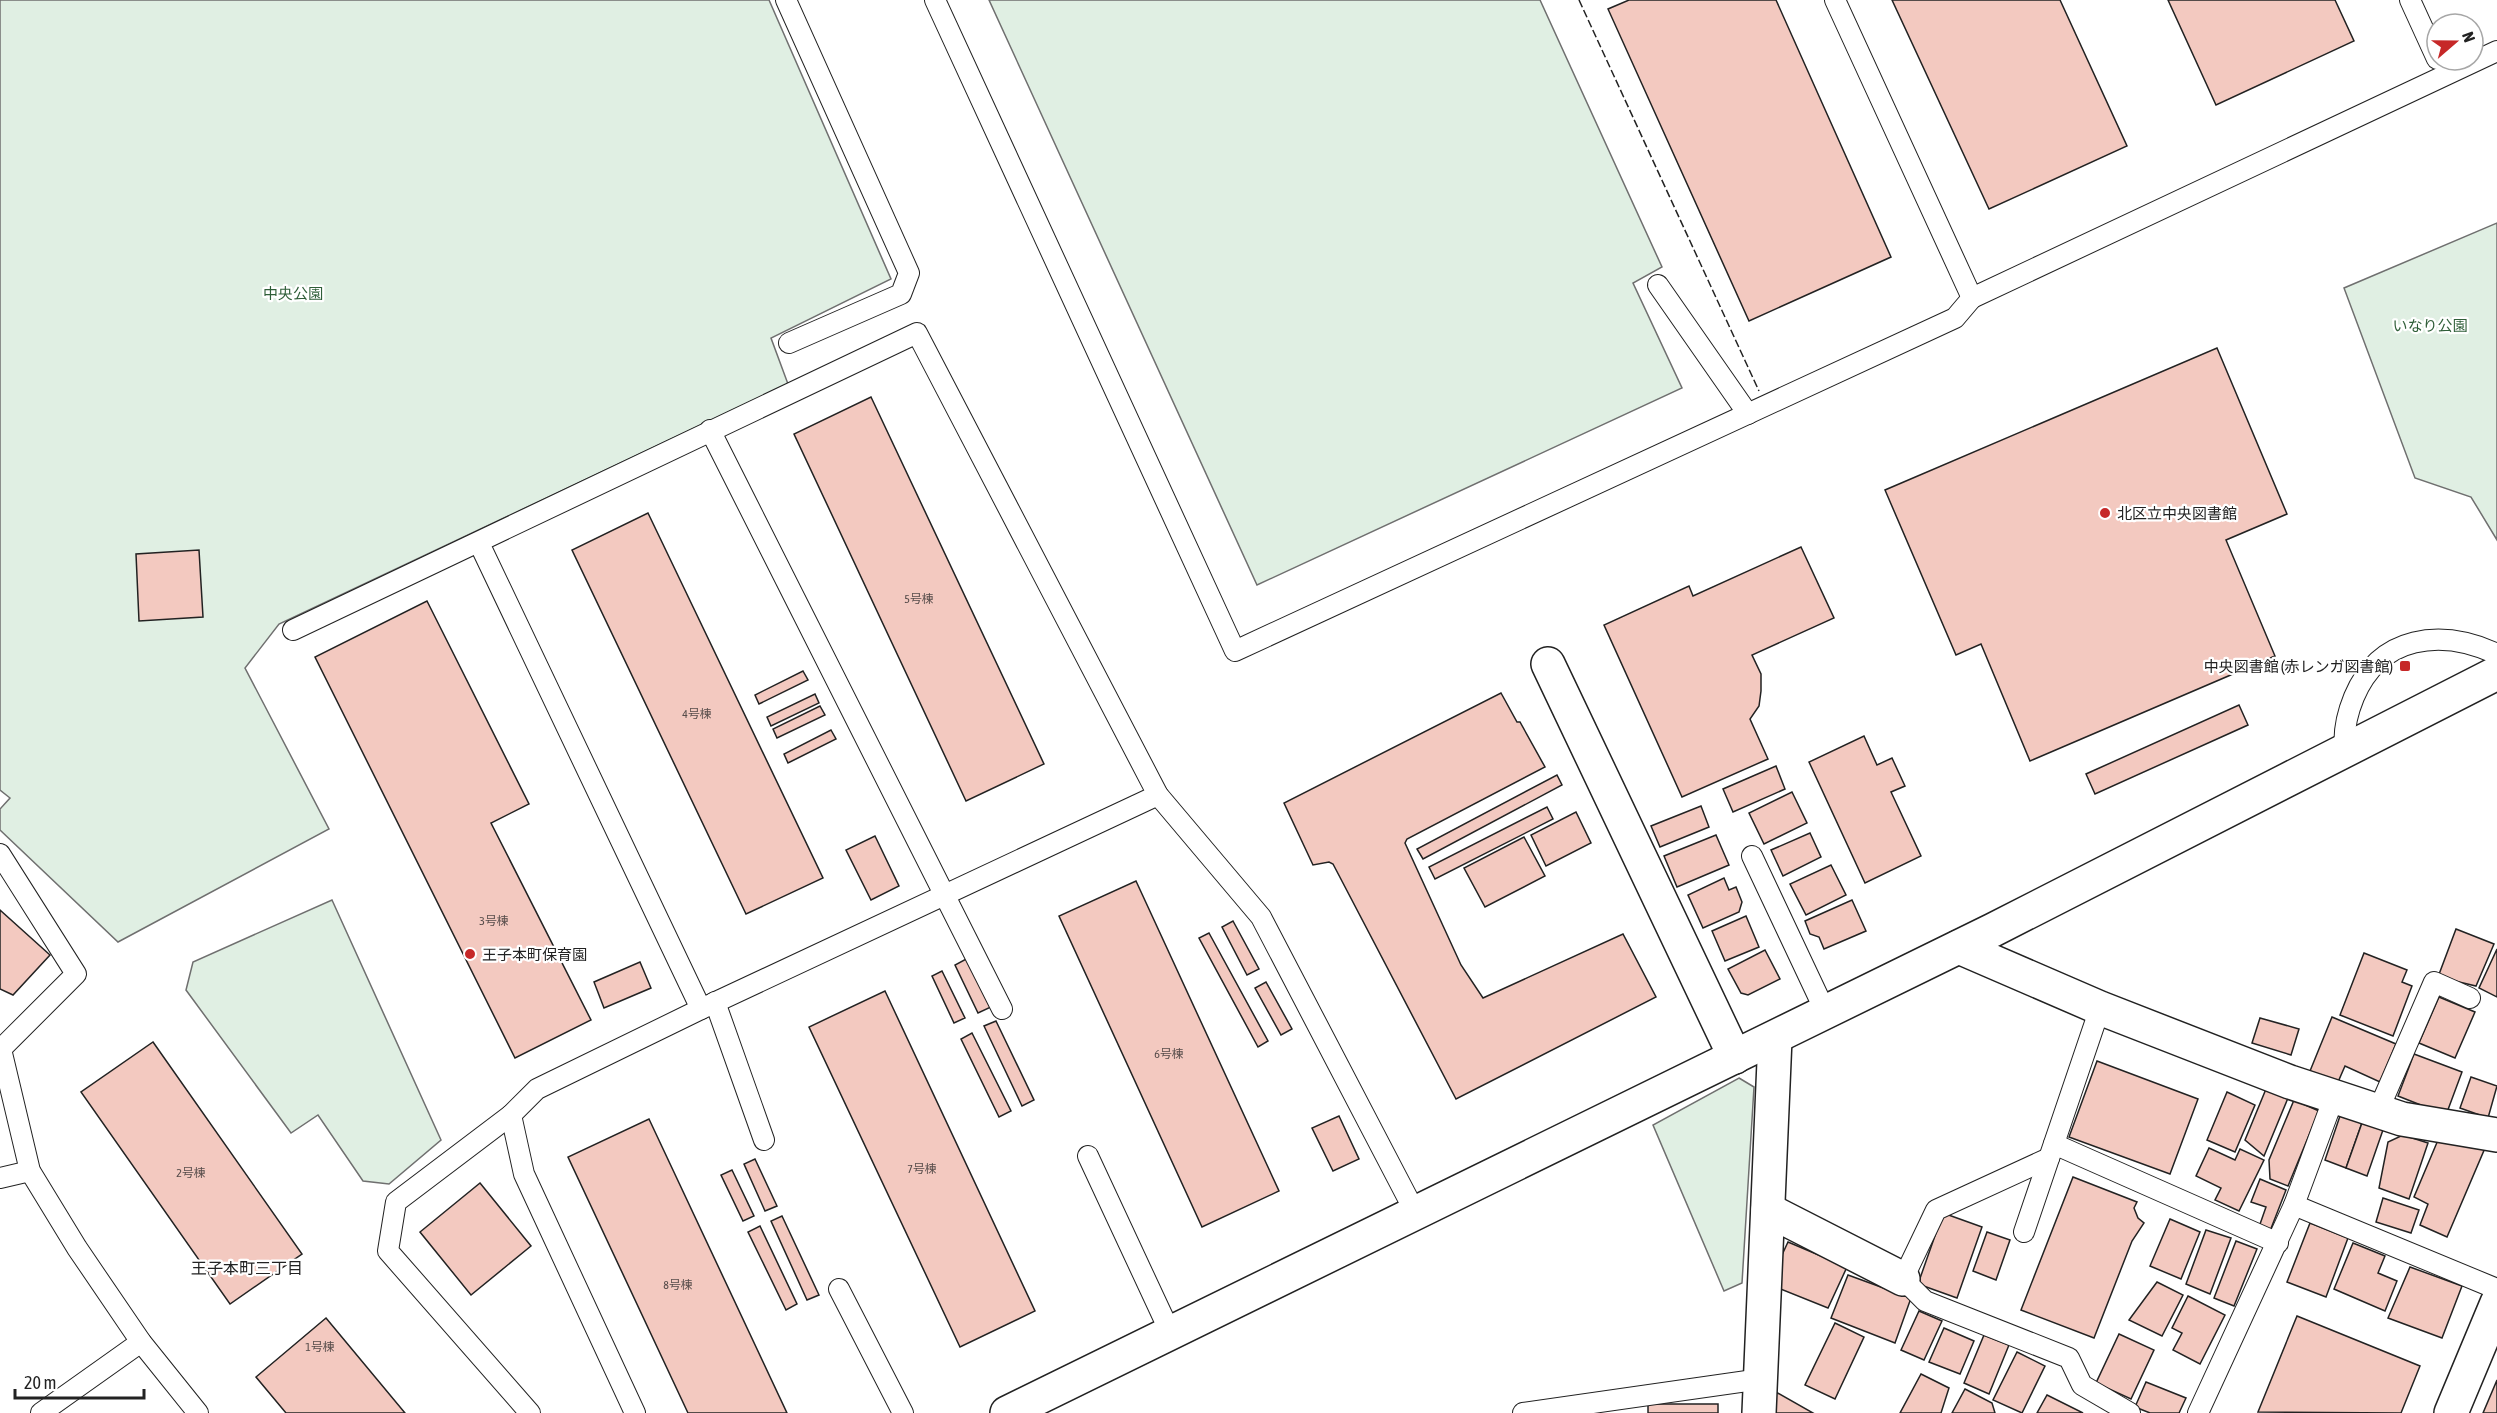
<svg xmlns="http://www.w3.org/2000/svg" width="2497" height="1413" font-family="'Asap Condensed','Noto Sans JP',sans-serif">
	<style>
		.green { fill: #e0efe3; stroke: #6f6f6f; stroke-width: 1.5 }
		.building { fill: #f3c9c0; stroke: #222; stroke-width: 1.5 }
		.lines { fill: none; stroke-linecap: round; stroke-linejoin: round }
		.service-casing { stroke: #222; stroke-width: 22 }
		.minor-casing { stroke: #222; stroke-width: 36 }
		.service { stroke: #fff; stroke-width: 20 }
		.minor { stroke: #fff; stroke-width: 33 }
		.fence { stroke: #222; stroke-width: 1.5; stroke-dasharray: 8 3; stroke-linecap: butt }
		.poi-dot { fill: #c62828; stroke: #fff; stroke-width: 2 }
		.labels { text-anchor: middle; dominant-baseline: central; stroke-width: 4.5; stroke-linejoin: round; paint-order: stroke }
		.number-label { font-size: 12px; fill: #564c4a }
		.park-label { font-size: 15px; fill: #2f5e38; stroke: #fff }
		.poi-label { font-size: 15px; fill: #222; stroke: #fff; text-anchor: start }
		.neighbourhood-label { font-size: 16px; fill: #222; stroke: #fff }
	</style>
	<rect width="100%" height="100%" fill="#fff"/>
	<g class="green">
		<path d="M0,0H769L891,279L771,338L788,384L279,624L245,668L329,829L118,942L0,830V809L10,798L0,790Z"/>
		<path d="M989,0H1540L1662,267L1633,283L1682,388L1257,585Z"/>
		<path d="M2497,223V540L2471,497L2415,478L2344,288Z"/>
		<path d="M332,900L441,1140L389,1184L363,1181L318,1115L291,1133L186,990L193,962Z"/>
		<path d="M1739,1078L1754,1087L1742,1283L1724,1291L1653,1125Z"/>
	</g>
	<g class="building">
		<path d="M1629,0H1776L1891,257L1749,321L1608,9Z"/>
		<path d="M1892,0H2060L2127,146L1989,209Z"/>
		<path d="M2168,0H2335L2354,41L2216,105Z"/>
		<path d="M2217,348L2287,514L2226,540L2275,656L2030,761L1981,644L1956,655L1885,490Z"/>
		<path d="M871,397L1044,764L966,801L794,434Z"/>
		<path d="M648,513L823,878L746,914L572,550Z"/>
		<path d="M1801,547L1834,618L1752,655L1761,674V691L1759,706L1750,719L1768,759L1682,797L1604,625L1689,586L1693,596Z"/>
		<path d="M199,550L203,617L139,621L136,554Z"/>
		<path d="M427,601L529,804L491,823L591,1020L515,1058L315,657Z"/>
		<path d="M803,671L808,680L759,704L755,695Z"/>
		<path d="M1501,693L1517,722H1520L1545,767L1407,839L1405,843L1461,965L1483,998L1623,934L1656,997L1456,1099L1333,864L1329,862L1313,865L1284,803Z"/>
		<path d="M815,694L819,703L771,726L767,717Z"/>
		<path d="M2239,705L2248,725L2095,794L2086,774Z"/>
		<path d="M820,706L825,715L777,738L773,729Z"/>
		<path d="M831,730L836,739L788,763L784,754Z"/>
		<path d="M1864,736L1877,765L1892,758L1905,786L1891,792L1921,856L1865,883L1809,762Z"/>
		<path d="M1776,766L1785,789L1733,812L1723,789Z"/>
		<path d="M1557,775L1562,785L1423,859L1417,849Z"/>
		<path d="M1792,792L1807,823L1764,844L1749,813Z"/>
		<path d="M1701,806L1709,827L1660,847L1651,826Z"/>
		<path d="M1547,807L1553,819L1435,879L1429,867Z"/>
		<path d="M1576,812L1591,843L1546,866L1531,835Z"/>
		<path d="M1810,833L1821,857L1783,876L1771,850Z"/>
		<path d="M1716,835L1729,865L1677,887L1664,856Z"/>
		<path d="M875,836L899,886L871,900L846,850Z"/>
		<path d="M1524,837L1545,876L1485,907L1464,868Z"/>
		<path d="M1831,865L1846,895L1806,915L1790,884Z"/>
		<path d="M1724,878L1729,890L1736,887L1742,902L1739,912L1703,928L1688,895Z"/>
		<path d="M1136,881L1279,1191L1202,1227L1059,916Z"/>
		<path d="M1852,900L1866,931L1824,949L1819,937L1810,934L1805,921Z"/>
		<path d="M0,910L50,955L13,995L0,989Z"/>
		<path d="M1746,916L1759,947L1725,961L1712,931Z"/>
		<path d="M1233,921L1259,969L1247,975L1222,927Z"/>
		<path d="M2456,929L2494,944L2476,986L2438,977Z"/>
		<path d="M1209,933L1268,1041L1258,1047L1199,938Z"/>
		<path d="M2497,949V997L2479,988Z"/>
		<path d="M1765,950L1780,979L1748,995L1741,993L1728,969Z"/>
		<path d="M2364,953L2407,970L2402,982L2412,986L2393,1036L2340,1015Z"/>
		<path d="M968,958L991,1007L978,1013L955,965Z"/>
		<path d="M640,962L651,988L604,1008L594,982Z"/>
		<path d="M942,971L965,1018L954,1023L932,976Z"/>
		<path d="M1266,982L1292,1029L1281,1035L1255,988Z"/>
		<path d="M885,991L1035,1311L960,1347L809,1027Z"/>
		<path d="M2439,997L2475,1012L2455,1058L2419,1043Z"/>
		<path d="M2332,1017L2396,1044L2380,1082L2345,1066L2338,1082L2310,1071Z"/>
		<path d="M2260,1018L2299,1029L2291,1055L2252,1043Z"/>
		<path d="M996,1021L1034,1100L1022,1106L984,1026Z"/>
		<path d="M972,1033L1011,1111L999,1117L961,1039Z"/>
		<path d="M153,1042L302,1254L230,1304L81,1092Z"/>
		<path d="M2414,1054L2462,1072L2446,1115L2398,1096Z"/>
		<path d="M2097,1061L2198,1099L2170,1174L2069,1137Z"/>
		<path d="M2471,1077L2497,1086L2488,1118L2460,1108Z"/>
		<path d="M2266,1089L2288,1098L2264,1156L2245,1140Z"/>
		<path d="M2227,1092L2255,1105L2235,1152L2207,1140Z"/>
		<path d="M2294,1100L2319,1111L2288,1186L2270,1179L2269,1160Z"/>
		<path d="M2341,1113L2363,1120L2346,1168L2325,1160Z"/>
		<path d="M1339,1116L1359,1159L1333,1171L1312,1128Z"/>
		<path d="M649,1119L787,1413H688L568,1157Z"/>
		<path d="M2363,1120L2384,1127L2367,1176L2346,1168Z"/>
		<path d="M2403,1135L2428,1143L2409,1199L2379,1188L2388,1142Z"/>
		<path d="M2438,1140L2485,1148L2447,1237L2420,1225L2428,1204L2414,1197Z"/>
		<path d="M2209,1148L2235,1160L2240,1149L2264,1160L2239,1211L2215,1200L2221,1188L2196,1176Z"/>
		<path d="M755,1159L777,1206L765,1211L744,1164Z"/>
		<path d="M732,1170L754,1216L743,1221L721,1175Z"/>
		<path d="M2073,1177L2137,1202L2134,1208L2138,1218L2144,1223L2132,1241L2094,1338L2021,1310Z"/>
		<path d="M2260,1179L2286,1190L2270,1231L2259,1227L2266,1207L2251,1202Z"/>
		<path d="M480,1183L531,1246L471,1295L420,1232Z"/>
		<path d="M2383,1198L2419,1210L2411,1233L2376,1222Z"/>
		<path d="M1943,1213L1982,1227L1957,1298L1918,1284Z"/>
		<path d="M782,1216L819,1295L807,1300L771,1221Z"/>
		<path d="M2170,1219L2200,1232L2181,1279L2150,1266Z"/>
		<path d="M2310,1223L2348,1238L2326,1297L2287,1282Z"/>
		<path d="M760,1226L797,1304L786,1310L748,1232Z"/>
		<path d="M2206,1230L2231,1238L2210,1294L2186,1284Z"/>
		<path d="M1987,1232L2010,1240L1996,1280L1973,1271Z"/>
		<path d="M2236,1241L2257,1249L2234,1306L2214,1298Z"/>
		<path d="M1788,1242L1847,1267L1828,1308L1778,1288L1774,1272Z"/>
		<path d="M2353,1243L2385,1256L2378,1273L2397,1281L2385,1311L2334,1289Z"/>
		<path d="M2410,1267L2462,1286L2442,1338L2388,1318Z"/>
		<path d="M1848,1275L1911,1298L1895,1343L1831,1318Z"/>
		<path d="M2157,1282L2183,1295L2162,1336L2129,1320Z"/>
		<path d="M2188,1296L2225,1315L2200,1364L2173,1350L2182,1333L2172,1328Z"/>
		<path d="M1919,1311L1942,1321L1924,1360L1901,1350Z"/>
		<path d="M2297,1316L2420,1366L2401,1413L2258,1412Z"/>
		<path d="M326,1318L405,1413H286L256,1377Z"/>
		<path d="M1835,1323L1864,1337L1835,1399L1805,1385Z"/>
		<path d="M1944,1328L1974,1341L1960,1374L1929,1362Z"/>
		<path d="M2119,1334L2154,1350L2131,1399L2096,1383Z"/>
		<path d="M1984,1335L2009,1345L1989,1394L1964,1383Z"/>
		<path d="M2017,1352L2045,1366L2022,1413L1993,1400Z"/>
		<path d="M1921,1374L1949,1388L1941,1413H1900Z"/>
		<path d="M2497,1380V1413H2483Z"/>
		<path d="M2146,1382L2186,1398L2179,1413H2150L2135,1407Z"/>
		<path d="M1965,1389L1992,1403L1995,1413H1952Z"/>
		<path d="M1776,1392L1813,1413H1764Z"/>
		<path d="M2047,1395L2083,1413H2037Z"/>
		<rect x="1648" y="1404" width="70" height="9"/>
	</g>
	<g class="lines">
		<defs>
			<g id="service">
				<path d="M786,0L909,273L901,294L789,343"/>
				<path d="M935,0L1235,651L1955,318L1972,298"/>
				<path d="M1835,0L1972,298L2497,51"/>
				<path d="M2410,0L2437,59"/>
				<path d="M1658,285L1748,414"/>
				<path d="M710,430L1002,1009"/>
				<path d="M479,543L701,1009"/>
				<path d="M293,630L917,333L1158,795L1261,917L1415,1212"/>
				<path d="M2345,750C2343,732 2347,714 2354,697C2380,635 2441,628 2497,654"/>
				<path d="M0,854L76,974L1,1049L30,1171L77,1248L141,1342L198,1413"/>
				<path d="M1752,856L1826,1013"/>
				<path d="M715,1002L764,1140"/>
				<path d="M2378,1111L2434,982L2470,998"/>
				<path d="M511,1115L396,1202L388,1251L530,1413"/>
				<path d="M2054,1144L2278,1243"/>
				<path d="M1088,1156L1170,1332"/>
				<path d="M2049,1158L1936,1210L1903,1279L1925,1301L2069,1358L2082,1385L2130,1413"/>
				<path d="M0,1178L30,1171"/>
				<path d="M2294,1205L2497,1289"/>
				<path d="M2024,1232L2100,1008"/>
				<path d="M839,1289L903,1413"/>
				<path d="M41,1413L141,1342"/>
				<path d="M635,1413L524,1174L511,1115L537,1089L701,1009L1158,795"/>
				<path d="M1523,1413L1761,1379"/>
				<path d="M2198,1413L2294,1205L2334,1097"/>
			</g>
			<g id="minor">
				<path d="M1548,664L1735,1057"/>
				<path d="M1959,947L2100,1008L2290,1082L2402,1119L2497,1135"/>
				<path d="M1768,1210L1903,1279"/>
				<path d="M1007,1413L1993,930L2497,673"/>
				<path d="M1759,1413L1775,1038"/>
				<path d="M2451,1413L2497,1303"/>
			</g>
		</defs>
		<use href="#service" class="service-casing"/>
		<use href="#minor" class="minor-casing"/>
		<use href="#service" class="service"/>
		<use href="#minor" class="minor"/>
		<path class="fence" d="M1579,0L1759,391"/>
	</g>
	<g class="poi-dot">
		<circle cx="2105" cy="513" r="6"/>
		<rect x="2399" y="660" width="12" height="12" rx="3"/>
		<circle cx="470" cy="954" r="6"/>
	</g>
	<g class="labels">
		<g class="number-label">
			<text x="919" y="599">5号棟</text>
			<text x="697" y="714">4号棟</text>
			<text x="494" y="921">3号棟</text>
			<text x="1169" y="1054">6号棟</text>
			<text x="922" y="1169">7号棟</text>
			<text x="191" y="1173">2号棟</text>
			<text x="678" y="1285">8号棟</text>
			<text x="320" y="1347">1号棟</text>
		</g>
		<g class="park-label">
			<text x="293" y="293">中央公園</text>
			<text x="2430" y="325">いなり公園</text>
		</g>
		<g class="poi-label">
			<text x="2117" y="513">北区立中央図書館</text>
			<text x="2393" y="666" text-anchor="end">中央図書館 (赤レンガ図書館)</text>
			<text x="482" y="954">王子本町保育園</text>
		</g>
		<g class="neighbourhood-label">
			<text x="247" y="1268">王子本町三丁目</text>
		</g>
	</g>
	<g transform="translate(2455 42) rotate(70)"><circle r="28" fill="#ffffff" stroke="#a7a7a7" stroke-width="1.5"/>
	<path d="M0-4.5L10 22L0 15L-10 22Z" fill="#c62828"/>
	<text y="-9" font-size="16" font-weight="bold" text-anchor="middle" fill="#222222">N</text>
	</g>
	<path d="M15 1389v9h129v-9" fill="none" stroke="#222222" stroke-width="3"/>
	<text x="24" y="1389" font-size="18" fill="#222222" stroke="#ffffff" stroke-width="4.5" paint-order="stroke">20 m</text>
</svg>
